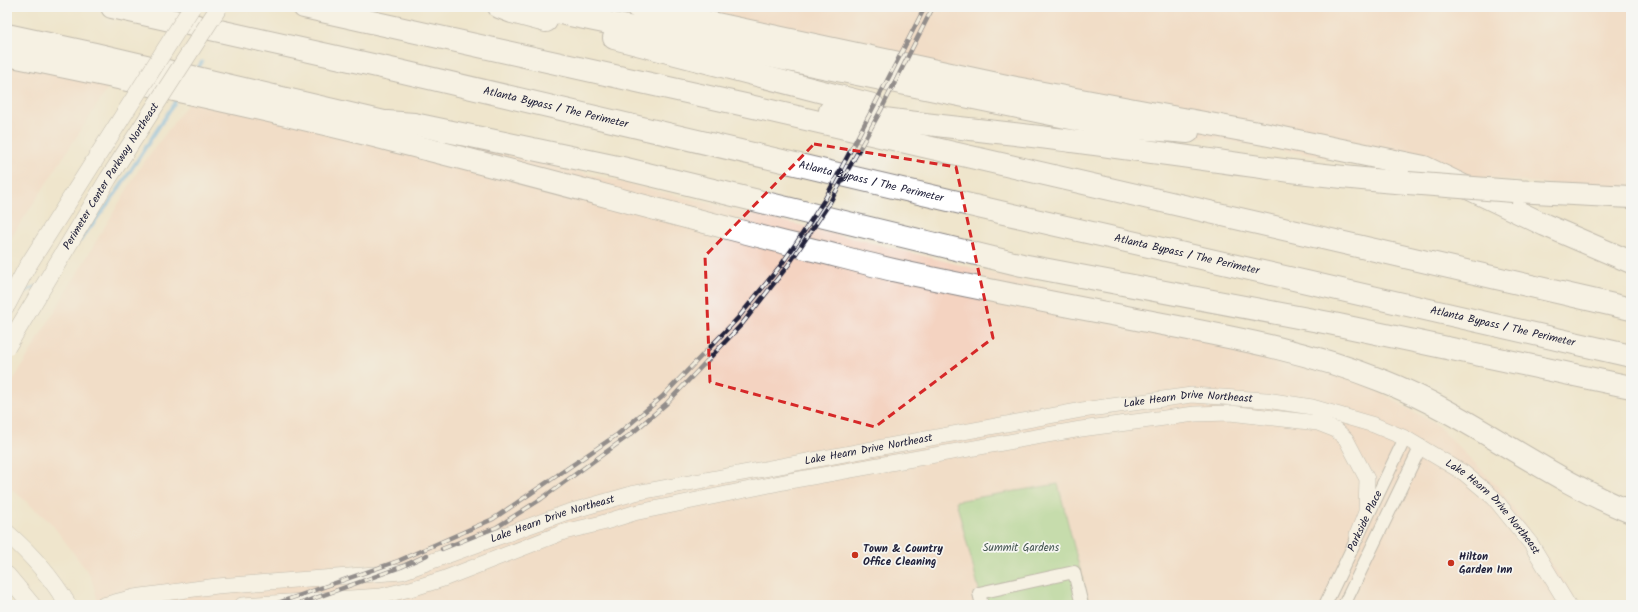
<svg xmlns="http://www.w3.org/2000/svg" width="1638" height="612" font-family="Kalam,sans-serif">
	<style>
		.built { fill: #f4d3c1 }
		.green { fill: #94d085; stroke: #5b7960 }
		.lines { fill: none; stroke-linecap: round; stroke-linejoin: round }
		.stream { stroke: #74b7e9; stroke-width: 3.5 }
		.minor-casing { stroke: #888484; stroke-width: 14 }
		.tertiary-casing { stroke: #888484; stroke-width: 16 }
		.secondary-casing { stroke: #888484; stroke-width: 18 }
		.motorway-casing { stroke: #888484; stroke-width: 24 }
		.minor { stroke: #fff; stroke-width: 12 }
		.tertiary { stroke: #fff; stroke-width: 15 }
		.secondary { stroke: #fff; stroke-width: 17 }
		.motorway { stroke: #fff; stroke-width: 22 }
		.rail-casing { stroke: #22223b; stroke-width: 4.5 }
		.rail { stroke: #f6f6f2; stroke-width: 3; stroke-dasharray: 9; stroke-linecap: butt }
		.secondary-bridge-casing { stroke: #888484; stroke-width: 18; stroke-linecap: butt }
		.motorway-bridge-casing { stroke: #888484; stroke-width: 24; stroke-linecap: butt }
		.secondary-bridge { stroke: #fff; stroke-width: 17 }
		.motorway-bridge { stroke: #fff; stroke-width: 22 }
		.marked { fill: none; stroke: #d62828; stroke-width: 3; stroke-dasharray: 8 5; stroke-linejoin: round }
		.poi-dot { fill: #c8321e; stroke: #f6f6f2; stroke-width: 1.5 }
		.labels { text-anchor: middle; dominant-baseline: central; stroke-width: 3.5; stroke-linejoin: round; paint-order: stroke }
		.street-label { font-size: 11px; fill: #22223b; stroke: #f6f6f2 }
		.park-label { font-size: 11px; fill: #445651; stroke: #f6f6f2 }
		.poi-label { font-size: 11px; font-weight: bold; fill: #22223b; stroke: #f6f6f2; text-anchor: start }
	</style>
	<rect width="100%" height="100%" fill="#f6f6f2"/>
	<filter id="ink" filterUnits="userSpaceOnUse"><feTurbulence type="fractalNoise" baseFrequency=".025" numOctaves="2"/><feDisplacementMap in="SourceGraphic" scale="8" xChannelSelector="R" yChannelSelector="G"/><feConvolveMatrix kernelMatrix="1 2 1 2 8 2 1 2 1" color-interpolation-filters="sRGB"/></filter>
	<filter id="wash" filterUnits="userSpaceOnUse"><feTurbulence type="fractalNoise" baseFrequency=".012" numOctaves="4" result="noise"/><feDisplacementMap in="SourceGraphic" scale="16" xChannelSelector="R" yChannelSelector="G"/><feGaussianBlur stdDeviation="0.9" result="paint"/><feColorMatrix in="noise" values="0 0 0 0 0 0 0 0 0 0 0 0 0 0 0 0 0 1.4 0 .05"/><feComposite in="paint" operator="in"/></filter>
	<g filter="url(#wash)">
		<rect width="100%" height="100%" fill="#efe5cc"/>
		<g class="built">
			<path d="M570,7H1631V191L1413,172L1090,118Z"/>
			<path d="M7,55L116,76L7,244Z"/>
			<path d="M205,81L828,232L1193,323L1330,363L1437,425L1501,490L1580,605H99L90,575L51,523L7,485V391L141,166Z"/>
		</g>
		<path class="green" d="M1058,484L1089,605H983L956,501Z"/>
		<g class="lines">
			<g class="stream">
				<path d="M196,71L202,62"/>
				<path d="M80,241L116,193L177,99"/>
				<path d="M19,294L35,287"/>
			</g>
		</g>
	</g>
	<g filter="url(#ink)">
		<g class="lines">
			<defs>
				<g id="minor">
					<path d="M982,605L979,593L1074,572L1082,605"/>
					<path id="s1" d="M1325,605L1405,438"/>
					<path d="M1344,605L1421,446"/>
				</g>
				<g id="tertiary">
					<path id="s2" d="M103,605L134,597L217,586L402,572L565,513L635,493L1082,410L1192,395L1266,400L1312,407L1374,425L1405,438L1464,473L1494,498L1531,544L1568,605"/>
					<path d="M242,605L381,596L414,588L443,579L564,532L602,523L634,513L789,481L1081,429L1195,414L1230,413L1318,423L1336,430L1346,439L1367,479L1366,512L1357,535"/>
				</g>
				<g id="secondary">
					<path d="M7,305L27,267"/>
					<path d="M7,533C31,554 52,578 68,605"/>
					<path d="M7,575L32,605"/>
				</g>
				<g id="motorway">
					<path id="s3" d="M112,7L395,70L1004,213L1631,356"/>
					<path d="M304,7L745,105L1631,309"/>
					<path d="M499,7L512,12L546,21"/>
					<path d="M531,7L1110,126L1188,132"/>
					<path d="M637,7L1016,88L1269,135L1424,167L1545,225L1631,262"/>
					<path d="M7,35L95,54L401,126"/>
					<path d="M614,38L873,105"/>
					<path d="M7,55C135,81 263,108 390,140C525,173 659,211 794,245C827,253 860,262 893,270C979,289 1065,305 1152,322C1230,337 1308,351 1383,381C1470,415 1544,477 1631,512"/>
					<path d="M830,111C915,125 1001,131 1087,143C1194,157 1300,175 1408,183"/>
					<path d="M387,122L414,124L622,168L1022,265L1329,323L1631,387"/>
					<path d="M1513,191L1631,197"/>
				</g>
			</defs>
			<use href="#minor" class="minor-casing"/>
			<use href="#tertiary" class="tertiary-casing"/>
			<use href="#secondary" class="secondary-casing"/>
			<use href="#motorway" class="motorway-casing"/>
			<use href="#minor" class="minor"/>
			<use href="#tertiary" class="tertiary"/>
			<use href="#secondary" class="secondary"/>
			<use href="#motorway" class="motorway"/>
			<defs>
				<g id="rail">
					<path d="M442,549L497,527L541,499L631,434L666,404L742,324L789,264L829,204L881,110L933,7"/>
					<path d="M272,605L398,561L493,519L618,434L662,397L738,318L781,265L797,242L825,199L874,106L925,7"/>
					<path d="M296,605L401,567L427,555"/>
				</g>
			</defs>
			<use href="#rail" class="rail-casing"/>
			<use href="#rail" class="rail"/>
			<defs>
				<g id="secondary-bridge">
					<path d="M27,267L192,7"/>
					<path id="s4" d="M7,347L108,179L219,7"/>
				</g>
				<path id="motorway-bridge" d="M1408,183L1513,191"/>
			</defs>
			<use href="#secondary-bridge" class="secondary-bridge-casing"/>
			<use href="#motorway-bridge" class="motorway-bridge-casing"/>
			<use href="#secondary-bridge" class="secondary-bridge"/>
			<use href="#motorway-bridge" class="motorway-bridge"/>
		</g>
	</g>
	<path d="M0 0H1638V612H0ZM814,144L956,167L993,338L875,427L710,382L705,256Z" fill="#efe5cc" fill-opacity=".55" fill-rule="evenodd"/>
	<path class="marked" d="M814,144L956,167L993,338L875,427L710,382L705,256Z"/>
	<g class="poi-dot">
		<circle cx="855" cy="555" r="4"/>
		<circle cx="1451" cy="563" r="4"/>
	</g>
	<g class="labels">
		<g class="street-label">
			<text stroke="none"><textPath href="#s3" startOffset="455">Atlanta Bypass / The Perimeter</textPath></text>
			<text stroke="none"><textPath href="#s4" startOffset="200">Perimeter Center Parkway Northeast</textPath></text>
			<text stroke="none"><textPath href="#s3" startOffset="779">Atlanta Bypass / The Perimeter</textPath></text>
			<text stroke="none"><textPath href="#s3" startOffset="1103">Atlanta Bypass / The Perimeter</textPath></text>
			<text stroke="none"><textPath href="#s3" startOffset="1427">Atlanta Bypass / The Perimeter</textPath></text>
			<text stroke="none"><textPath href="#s2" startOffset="1109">Lake Hearn Drive Northeast</textPath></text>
			<text stroke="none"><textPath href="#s2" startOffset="785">Lake Hearn Drive Northeast</textPath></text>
			<text stroke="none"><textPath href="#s2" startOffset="1445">Lake Hearn Drive Northeast</textPath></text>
			<text stroke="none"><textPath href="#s2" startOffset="461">Lake Hearn Drive Northeast</textPath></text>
			<text stroke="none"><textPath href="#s1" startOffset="93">Parkside Place</textPath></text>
		</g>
		<g class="park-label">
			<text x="1021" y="548">Summit Gardens</text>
		</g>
		<g class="poi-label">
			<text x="863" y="549">Town &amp; Country<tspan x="863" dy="13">Office Cleaning</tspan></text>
			<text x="1459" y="557">Hilton<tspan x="1459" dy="13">Garden Inn</tspan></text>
		</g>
	</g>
	<rect width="1638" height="612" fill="none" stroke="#f6f6f2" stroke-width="24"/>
</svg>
